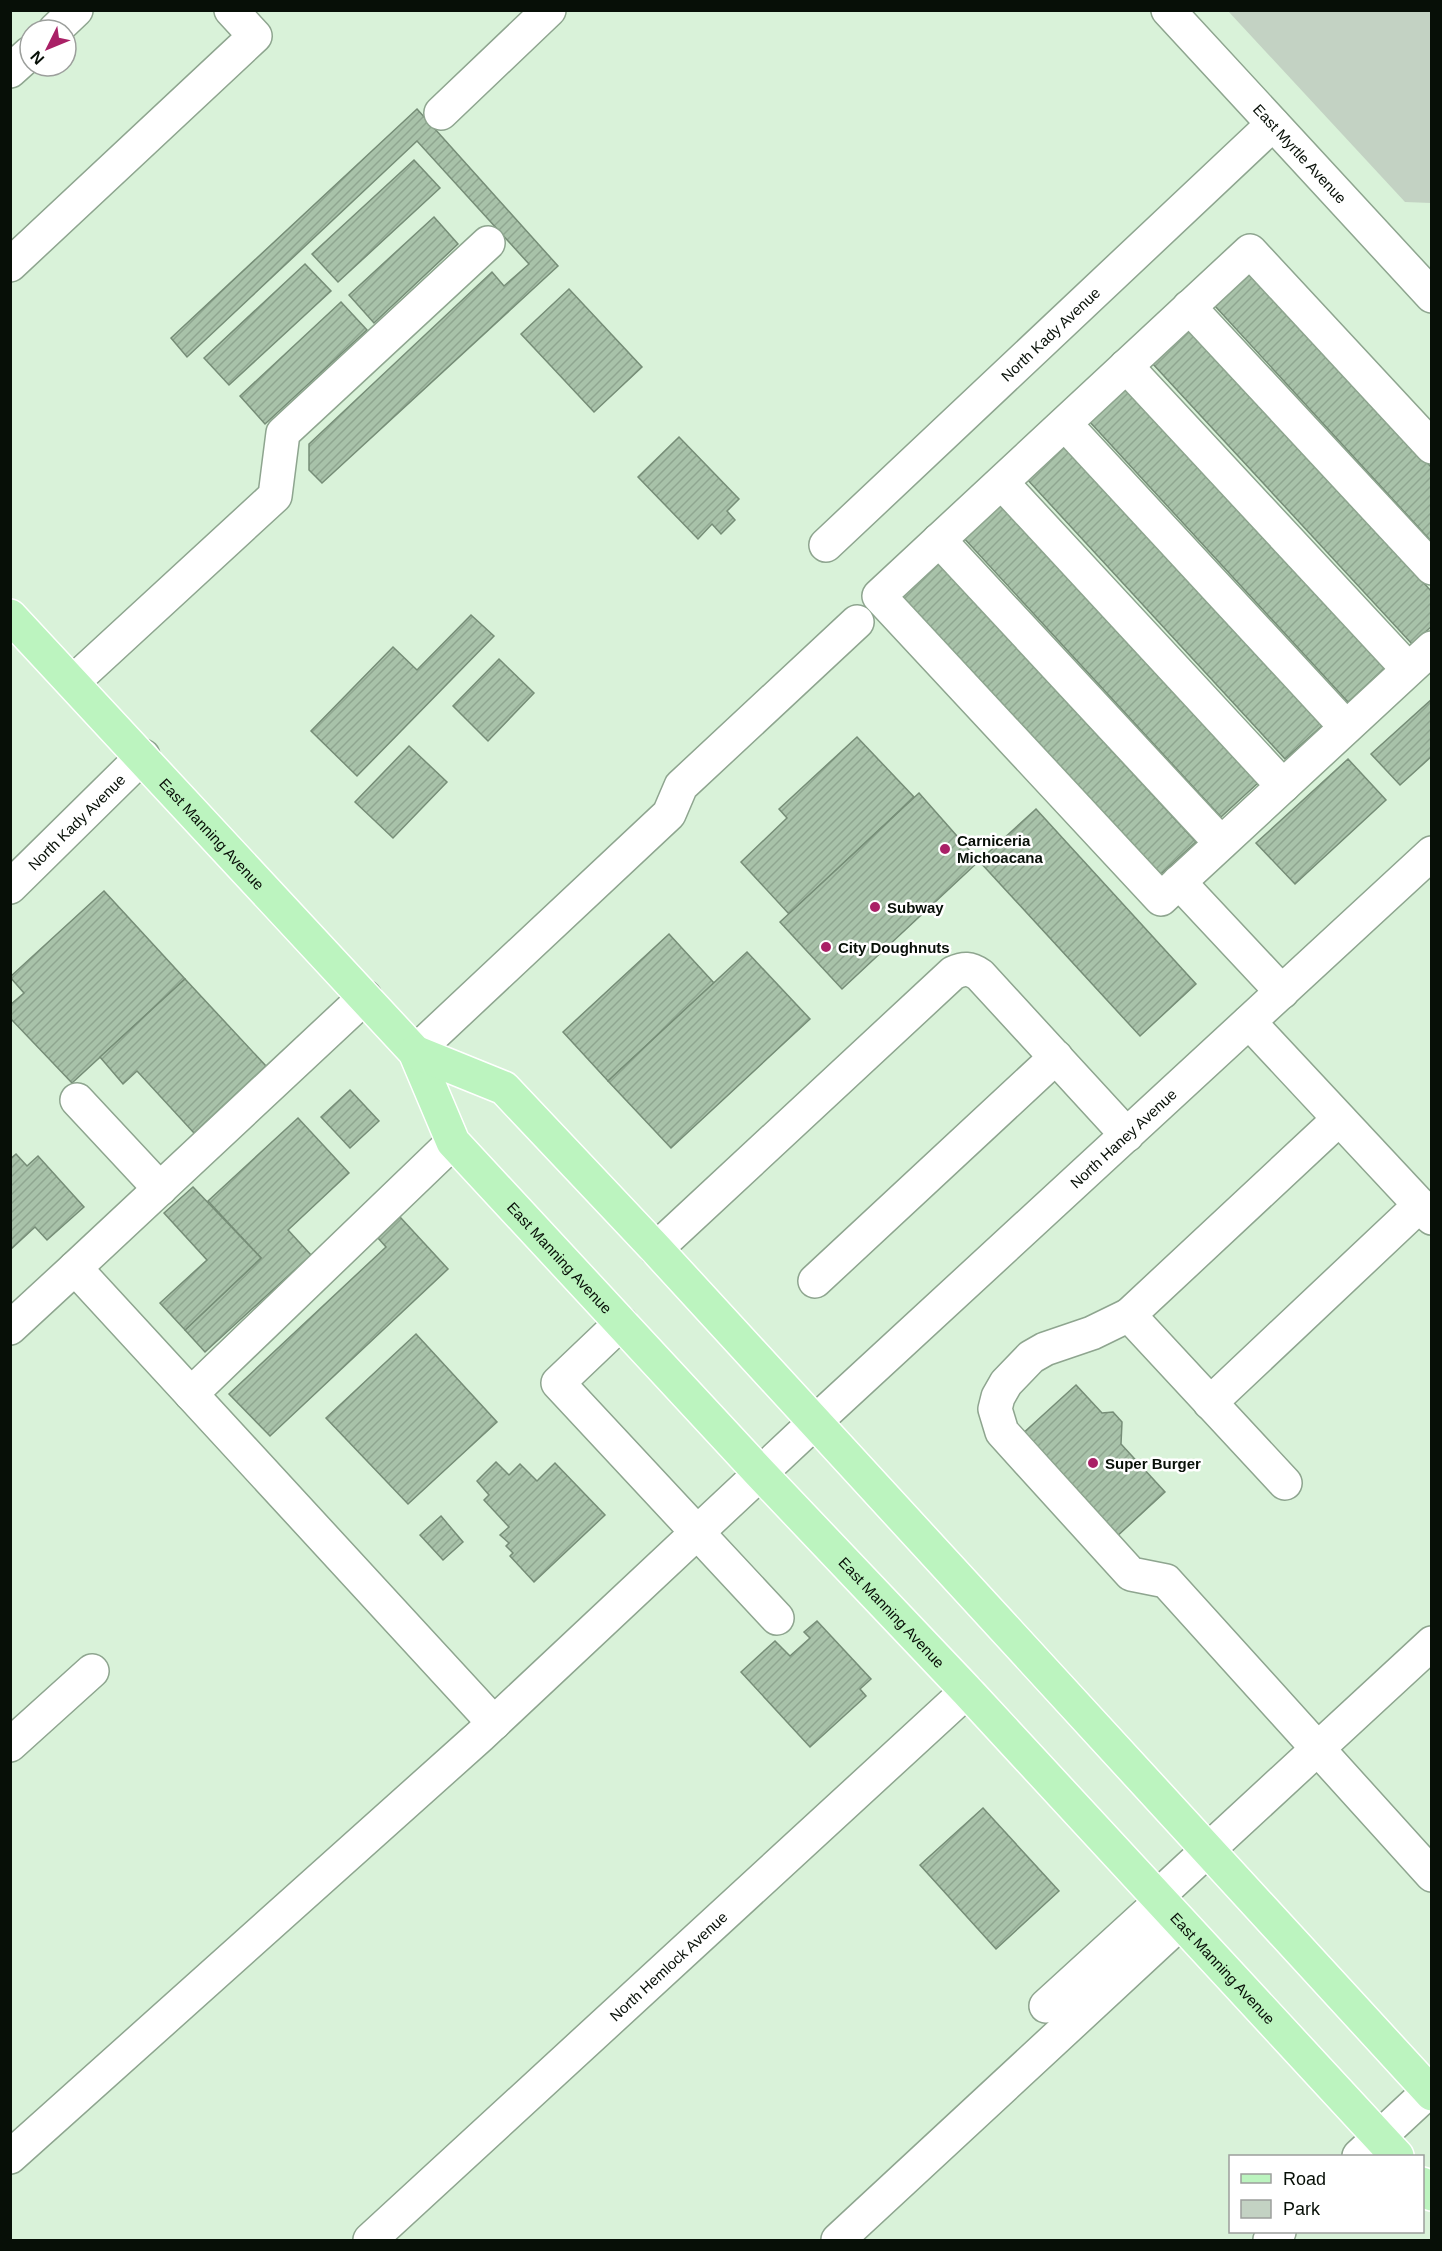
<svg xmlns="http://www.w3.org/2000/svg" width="1442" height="2251" font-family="Arial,sans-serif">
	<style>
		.park { fill: #c3d2c3 }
		.building { fill: url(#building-hatch); stroke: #768d77; stroke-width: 1.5 }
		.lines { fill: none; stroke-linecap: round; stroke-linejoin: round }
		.minor-casing { stroke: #8ea58f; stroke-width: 36 }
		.major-casing { stroke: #fff; stroke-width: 36 }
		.minor { stroke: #fff; stroke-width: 33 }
		.major { stroke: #bcf4bf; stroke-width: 33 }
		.poi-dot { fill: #a92066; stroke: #fff; stroke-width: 2 }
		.labels { text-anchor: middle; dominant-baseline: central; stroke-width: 5; stroke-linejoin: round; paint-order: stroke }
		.street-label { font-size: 15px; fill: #070f07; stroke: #fff }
		.poi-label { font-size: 15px; font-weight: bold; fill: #070f07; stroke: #fff; text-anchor: start }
	</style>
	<defs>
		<pattern id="building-hatch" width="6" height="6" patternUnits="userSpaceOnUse" patternTransform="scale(1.5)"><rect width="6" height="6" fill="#a8c2a9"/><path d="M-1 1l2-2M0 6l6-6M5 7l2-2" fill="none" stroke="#8fa690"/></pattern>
	</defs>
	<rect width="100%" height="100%" fill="#d9f2d9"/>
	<path class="park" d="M1228,11H1431V203L1405,202Z"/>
	<g class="building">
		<path d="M417,109L558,266L322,483L309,470V444L492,272L504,286L529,264L417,141L187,357L171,338Z"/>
		<path d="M414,160L440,188L338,282L312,254Z"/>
		<path d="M434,217L458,244L374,323L349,295Z"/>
		<path d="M305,264L331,291L229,385L204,358Z"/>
		<path d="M1251,273L1432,468V542L1215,306Z"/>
		<path d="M569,289L642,367L594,412L521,334Z"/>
		<path d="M341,302L367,330L265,424L240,396Z"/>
		<path d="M1190,329L1432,592V626L1412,644L1152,363Z"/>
		<path d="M1126,387L1385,668L1348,702L1089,421Z"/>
		<path d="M679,437L739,499L727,511L735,520L721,534L712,524L698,539L638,477Z"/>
		<path d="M1063,444L1323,725L1285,759L1026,478Z"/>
		<path d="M999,502L1258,783L1221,817L962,536Z"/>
		<path d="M937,561L1196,842L1159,876L900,595Z"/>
		<path d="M471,615L494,636L357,776L311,731L393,647L417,670Z"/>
		<path d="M499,659L534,693L488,741L453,706Z"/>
		<path d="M1432,699V756L1400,785L1371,754Z"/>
		<path d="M857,737L914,797L789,914L741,862L787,818L779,809Z"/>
		<path d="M409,746L447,782L393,838L355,802Z"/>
		<path d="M1348,759L1386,800L1295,884L1256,843Z"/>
		<path d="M919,793L979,861L842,989L780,922Z"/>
		<path d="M1036,809L1196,984L1140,1036L979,861Z"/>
		<path d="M104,891L185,979L72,1083L10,1018V1005L24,993L10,977Z"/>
		<path d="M669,934L714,983L608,1081L563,1032Z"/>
		<path d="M747,952L810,1019L671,1148L608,1081Z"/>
		<path d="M185,979L266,1066L194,1133L137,1071L123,1084L100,1057Z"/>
		<path d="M350,1090L379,1121L350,1148L321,1117Z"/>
		<path d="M298,1118L349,1173L288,1230L311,1255L205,1352L185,1330L261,1258L208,1201Z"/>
		<path d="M16,1154L27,1166L38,1156L84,1207L47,1240L35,1227L10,1250V1159Z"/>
		<path d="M193,1187L261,1258L185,1330L160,1303L207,1260L164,1213Z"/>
		<path d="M400,1217L448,1269L270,1436L229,1394L386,1247L378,1238Z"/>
		<path d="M416,1334L497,1422L408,1504L326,1418Z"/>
		<path d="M1076,1385L1102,1413L1113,1412L1122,1422L1121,1444L1165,1492L1114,1539L1020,1436Z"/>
		<path d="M496,1462L509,1475L520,1464L537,1481L555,1463L605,1515L534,1582L510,1556L513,1553L506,1546L509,1543L500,1535L509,1527L484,1500L489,1495L477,1481Z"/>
		<path d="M441,1516L463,1542L443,1560L420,1535Z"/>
		<path d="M817,1621L871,1679L860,1689L866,1696L810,1747L741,1672L775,1641L790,1656L810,1638L804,1632Z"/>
		<path d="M983,1808L1059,1891L996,1949L920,1865Z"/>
	</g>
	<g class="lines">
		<defs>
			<g id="minor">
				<path id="s1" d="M1168,10L1432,296"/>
				<path d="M55,30L76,10"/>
				<path d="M10,71L30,53"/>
				<path d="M441,113L549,10"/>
				<path d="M10,265L255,36L231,10"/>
				<path d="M1189,307L1432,568"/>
				<path d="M1126,366L1408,669"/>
				<path d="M1065,424L1346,727"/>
				<path d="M1432,447L1250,251L879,596L1161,899L1432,648"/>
				<path d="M1002,483L1283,786"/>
				<path d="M939,540L1221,843"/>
				<path id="s2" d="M826,545L1273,124"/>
				<path d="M73,682L275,496L283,433L488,243"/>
				<path d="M1179,882L1282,992"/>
				<path id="s3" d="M10,887L143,756"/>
				<path d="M1249,1022L1432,1218"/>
				<path d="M415,1052L669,814L681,786L857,622"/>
				<path d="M77,1100L160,1189"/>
				<path d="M656,1249L953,973C964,968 970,968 980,975L1127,1135"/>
				<path d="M75,1268L365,997"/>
				<path d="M815,1281L1056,1057"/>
				<path d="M1129,1315L1092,1333L1045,1349L1031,1357L1006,1383L998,1397L995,1409L1002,1432L1131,1574L1166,1581L1432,1875"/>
				<path d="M621,1323L558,1383L777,1618"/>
				<path d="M10,1328L75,1268L494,1723"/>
				<path d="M191,1394L453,1142"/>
				<path d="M1210,1403L1420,1205"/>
				<path d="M1285,1483L1129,1315L1339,1119"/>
				<path d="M10,1745L92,1671"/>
				<path d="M1157,1897L1432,1643"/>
				<path d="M1046,2006L1160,1902"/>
				<path d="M1359,2156L1429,2091"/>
				<path id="s4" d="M10,2157L480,1736L815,1422L1432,853"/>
				<path id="s5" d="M370,2240L967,1691"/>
				<path d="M838,2240L1180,1923"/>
				<path d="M1270,2240L1279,2232"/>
			</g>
			<g id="major">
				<path id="s6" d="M10,616L415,1052L453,1142L760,1473L967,1691L1397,2156"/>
				<path d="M415,1052L504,1088L656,1249L1432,2094"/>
				<path d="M1422,2184L1432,2194"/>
			</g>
		</defs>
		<use href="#minor" class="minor-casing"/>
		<use href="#major" class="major-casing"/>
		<use href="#minor" class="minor"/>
		<use href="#major" class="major"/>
	</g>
	<g class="poi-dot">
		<circle cx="945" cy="849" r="6"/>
		<circle cx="875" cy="907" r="6"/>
		<circle cx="826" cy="947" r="6"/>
		<circle cx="1093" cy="1463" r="6"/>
	</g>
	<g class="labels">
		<g class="street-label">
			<text stroke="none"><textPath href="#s1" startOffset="195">East Myrtle Avenue</textPath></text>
			<text stroke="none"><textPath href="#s2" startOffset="308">North Kady Avenue</textPath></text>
			<text stroke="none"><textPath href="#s3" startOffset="93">North Kady Avenue</textPath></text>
			<text stroke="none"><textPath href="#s6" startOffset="297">East Manning Avenue</textPath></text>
			<text stroke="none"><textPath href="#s4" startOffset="1509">North Haney Avenue</textPath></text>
			<text stroke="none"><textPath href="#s6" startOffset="850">East Manning Avenue</textPath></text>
			<text stroke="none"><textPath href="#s6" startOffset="1336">East Manning Avenue</textPath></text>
			<text stroke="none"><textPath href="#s5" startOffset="405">North Hemlock Avenue</textPath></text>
			<text stroke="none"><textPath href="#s6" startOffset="1822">East Manning Avenue</textPath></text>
		</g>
		<g class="poi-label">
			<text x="957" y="840">Carniceria<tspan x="957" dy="17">Michoacana</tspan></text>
			<text x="887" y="907">Subway</text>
			<text x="838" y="947">City Doughnuts</text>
			<text x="1105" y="1463">Super Burger</text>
		</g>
	</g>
	<rect width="1442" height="2251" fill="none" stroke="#070f07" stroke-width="24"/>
	<rect x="1229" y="2155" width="195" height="78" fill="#ffffff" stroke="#9c9f9c" stroke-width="1.5"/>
	<rect x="1241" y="2174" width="30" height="9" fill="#bcf4bf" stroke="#9c9f9c" stroke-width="1.5"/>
	<text x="1283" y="2185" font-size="18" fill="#070f07">Road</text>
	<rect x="1241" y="2200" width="30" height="18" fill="#c3d2c3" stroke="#9c9f9c" stroke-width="1.5"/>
	<text x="1283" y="2215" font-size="18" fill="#070f07">Park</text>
	<g transform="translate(48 48) rotate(227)"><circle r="28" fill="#ffffff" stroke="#9c9f9c" stroke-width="1.5"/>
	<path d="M0-4.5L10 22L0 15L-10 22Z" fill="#a92066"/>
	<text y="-9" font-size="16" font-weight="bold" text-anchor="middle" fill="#070f07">N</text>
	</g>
</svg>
